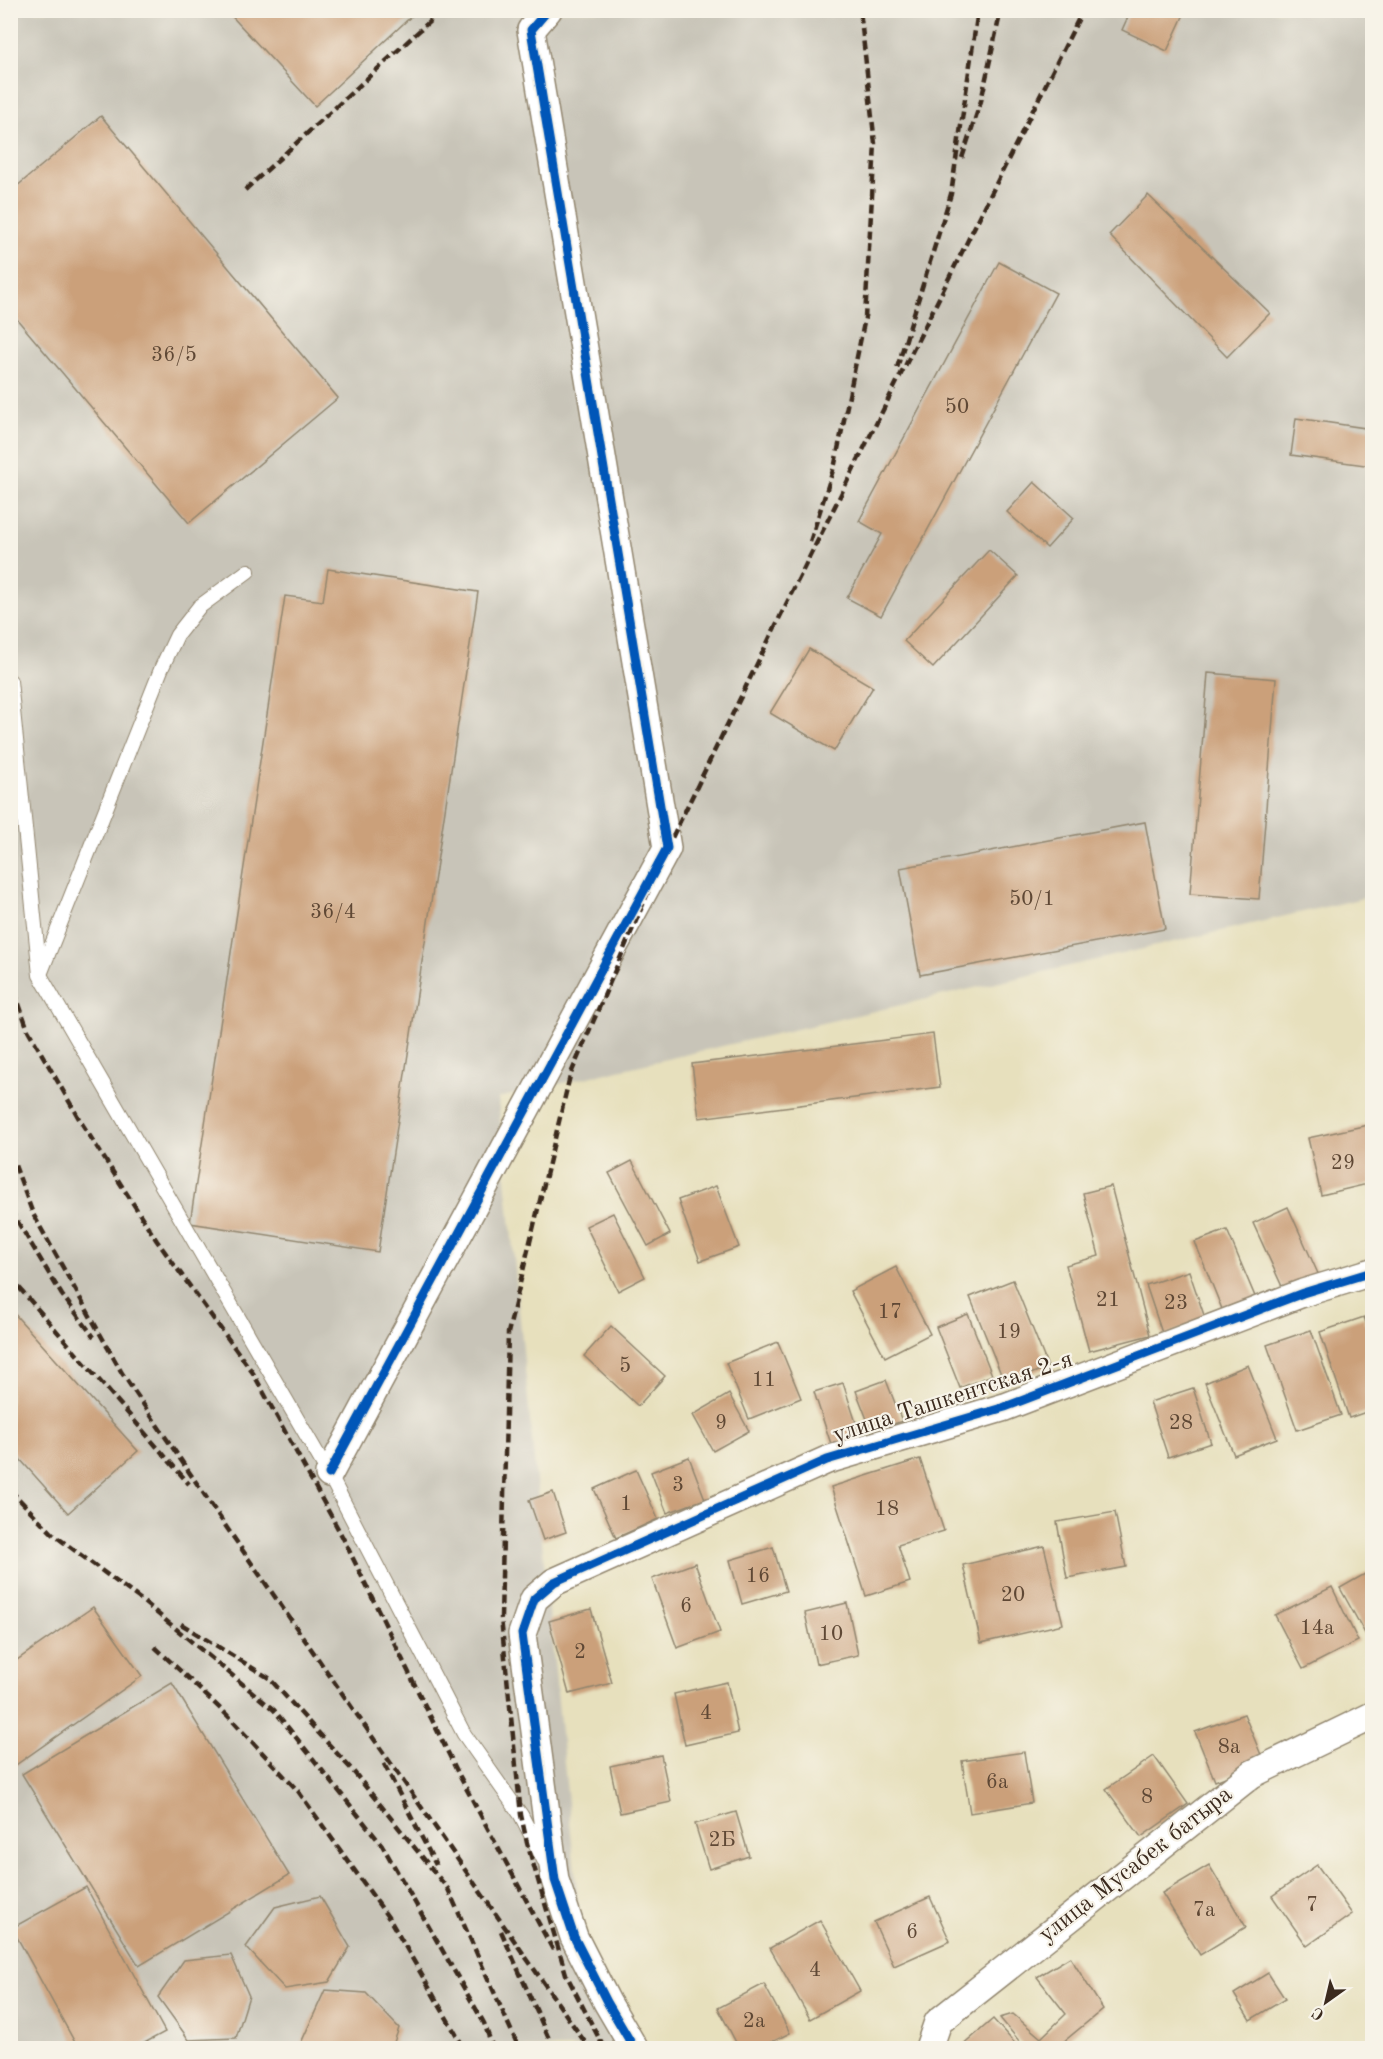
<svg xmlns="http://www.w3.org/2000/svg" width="1383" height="2059" font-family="'Old Standard TT',serif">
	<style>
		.industrial { fill: #c8c4b8 }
		.building { fill: #cba07a }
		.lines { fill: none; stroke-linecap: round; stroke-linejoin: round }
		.service-casing { stroke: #91856e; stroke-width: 16 }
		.minor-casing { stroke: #91856e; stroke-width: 30 }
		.service { stroke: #fff; stroke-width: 14 }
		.minor { stroke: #fff; stroke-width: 27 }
		.rail { stroke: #3b2a1e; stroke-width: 4.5; stroke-dasharray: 9 4.5; stroke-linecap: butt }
		.cycleway-casing { stroke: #f7f3e8; stroke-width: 13 }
		.cycleway { stroke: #0057b8; stroke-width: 9 }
		.labels { text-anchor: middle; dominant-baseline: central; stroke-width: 4.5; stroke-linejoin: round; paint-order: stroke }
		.number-label { font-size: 21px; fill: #5f4835 }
		.street-label { font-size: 24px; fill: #3b2a1e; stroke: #f7f3e8 }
	</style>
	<rect width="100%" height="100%" fill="#f7f3e8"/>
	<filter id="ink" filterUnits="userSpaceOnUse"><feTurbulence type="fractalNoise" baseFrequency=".0167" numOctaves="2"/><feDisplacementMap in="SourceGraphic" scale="12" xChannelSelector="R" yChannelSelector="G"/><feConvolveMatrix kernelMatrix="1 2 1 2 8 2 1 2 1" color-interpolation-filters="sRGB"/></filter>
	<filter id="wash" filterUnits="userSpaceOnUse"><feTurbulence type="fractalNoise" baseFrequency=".008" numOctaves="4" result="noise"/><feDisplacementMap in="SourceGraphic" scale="24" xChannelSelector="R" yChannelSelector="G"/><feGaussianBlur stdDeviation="1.35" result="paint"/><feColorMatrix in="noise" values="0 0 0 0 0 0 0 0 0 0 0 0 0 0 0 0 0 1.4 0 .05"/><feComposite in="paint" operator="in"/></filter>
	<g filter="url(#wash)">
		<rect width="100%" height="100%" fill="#e7e0bd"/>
		<path class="industrial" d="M11,11H1372V896L498,1098L581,1933L644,2048H11Z"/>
		<g id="blocks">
			<g class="building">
				<path d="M226,10H418L315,106Z"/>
				<path d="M1131,10H1186L1167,51L1122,30Z"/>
				<path d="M101,116L338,398L189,523L10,311V192Z"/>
				<path d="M1148,195L1270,313L1227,357L1109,235Z"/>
				<path d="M999,262L1056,293L881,616L847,598L882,534L859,521Z"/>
				<path d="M1296,418L1372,429V466L1291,455Z"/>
				<path d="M1034,482L1074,518L1047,548L1007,512Z"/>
				<path d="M989,550L1018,576L933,668L904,641Z"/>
				<path d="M328,569L478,592L378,1252L190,1223L285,596L323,601Z"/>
				<path d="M809,649L873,687L834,751L770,713Z"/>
				<path d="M1208,673L1276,679L1259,899L1190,894Z"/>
				<path d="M1145,822L1165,929L920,975L900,868Z"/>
				<path d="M933,1034L940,1087L699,1118L692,1064Z"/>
				<path d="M1368,1125L1372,1143V1183L1321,1195L1308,1138Z"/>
				<path d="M632,1161L670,1234L648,1246L609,1173Z"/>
				<path d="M716,1186L739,1247L700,1261L678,1200Z"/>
				<path d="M1111,1186L1150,1335L1089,1351L1066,1265L1099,1256L1083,1193Z"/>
				<path d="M1288,1207L1320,1278L1285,1293L1253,1223Z"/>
				<path d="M613,1213L645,1277L618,1291L586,1226Z"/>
				<path d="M1227,1230L1256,1299L1224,1314L1195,1242Z"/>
				<path d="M896,1267L930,1334L885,1357L850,1291Z"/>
				<path d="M1189,1271L1206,1321L1163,1336L1146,1285Z"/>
				<path d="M1013,1280L1048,1367L1005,1384L970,1297Z"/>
				<path d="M10,1309L138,1451L68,1513L10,1448Z"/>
				<path d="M968,1314L992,1375L960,1388L936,1327Z"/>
				<path d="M1364,1317L1372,1341V1410L1349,1418L1320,1332Z"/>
				<path d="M611,1326L665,1376L638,1406L584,1356Z"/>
				<path d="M1311,1330L1341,1415L1297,1430L1267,1345Z"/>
				<path d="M778,1342L801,1398L749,1419L726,1363Z"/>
				<path d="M1248,1365L1277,1438L1234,1455L1205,1383Z"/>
				<path d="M886,1380L902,1421L872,1432L856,1391Z"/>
				<path d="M843,1383L862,1441L833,1450L814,1392Z"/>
				<path d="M1193,1388L1211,1443L1168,1457L1150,1402Z"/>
				<path d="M729,1394L749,1431L713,1451L693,1415Z"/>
				<path d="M689,1457L705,1499L667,1513L651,1472Z"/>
				<path d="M920,1459L944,1531L898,1545L910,1582L866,1596L831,1487Z"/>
				<path d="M636,1470L658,1519L616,1538L594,1489Z"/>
				<path d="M553,1492L566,1532L543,1540L529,1500Z"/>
				<path d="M1115,1512L1126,1567L1067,1578L1057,1522Z"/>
				<path d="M1044,1546L1063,1624L981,1643L963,1565Z"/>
				<path d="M773,1547L786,1591L742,1604L730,1560Z"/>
				<path d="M695,1563L720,1632L677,1648L652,1579Z"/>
				<path d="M1372,1570V1635L1367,1637L1340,1588Z"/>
				<path d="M1332,1587L1358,1641L1303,1669L1275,1615Z"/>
				<path d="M847,1603L858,1655L816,1664L805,1613Z"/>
				<path d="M93,1607L142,1676L10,1769V1665Z"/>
				<path d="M591,1609L612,1683L569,1694L549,1621Z"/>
				<path d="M727,1682L738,1733L685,1745L674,1694Z"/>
				<path d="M172,1683L289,1875L139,1966L22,1774Z"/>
				<path d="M1244,1714L1264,1762L1215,1781L1195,1732Z"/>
				<path d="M1024,1752L1032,1803L970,1813L962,1761Z"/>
				<path d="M661,1755L671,1802L620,1813L610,1766Z"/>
				<path d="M1154,1756L1188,1804L1141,1837L1106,1789Z"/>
				<path d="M736,1812L749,1856L709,1869L695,1824Z"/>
				<path d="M1209,1865L1246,1927L1200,1955L1162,1893Z"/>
				<path d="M1317,1865L1352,1914L1307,1946L1272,1896Z"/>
				<path d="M86,1887L165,2032L135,2048H78L12,1928Z"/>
				<path d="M320,1896L350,1947L329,1982L285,1989L246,1947L275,1907Z"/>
				<path d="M930,1897L950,1941L894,1966L874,1922Z"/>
				<path d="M820,1920L860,1991L810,2019L770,1948Z"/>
				<path d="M231,1955L249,1996L236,2038L189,2040L158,1997L184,1960Z"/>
				<path d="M1070,1957L1103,2009L1056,2048H1025L1000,2018L1013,2014L1041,2038L1066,2014L1037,1977Z"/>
				<path d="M1268,1973L1285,1999L1250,2020L1234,1994Z"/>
				<path d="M764,1984L790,2033L760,2048H739L718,2008Z"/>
				<path d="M325,1990L366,1993L399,2028L392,2048H305L301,2043Z"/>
				<path d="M993,2019L1019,2048H960Z"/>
			</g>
		</g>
	</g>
	<g filter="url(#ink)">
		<use href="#blocks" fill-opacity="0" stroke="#91856e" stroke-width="1.5"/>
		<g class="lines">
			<defs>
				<g id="service">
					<path d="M10,681L40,975L329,1474L464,1734L521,1815L544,1860"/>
					<path d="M41,972L162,667L177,635L199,607L248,571"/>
				</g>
				<g id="minor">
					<path d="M329,1474L667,848L531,30L548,10"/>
					<path d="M634,2048L607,2002L574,1937L555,1880L522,1634L534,1599L554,1582L827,1460L1005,1407L1303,1293L1372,1272"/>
					<path d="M929,2048L938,2022L1252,1774L1372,1716"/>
				</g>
			</defs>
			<use href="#service" class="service-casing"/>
			<use href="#minor" class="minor-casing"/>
			<use href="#service" class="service"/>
			<use href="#minor" class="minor"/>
			<g class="rail">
				<path d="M962,158L981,101L1001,10"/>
				<path d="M245,190L442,10"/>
				<path d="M897,368L951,194L978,10"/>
				<path d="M810,542L835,464L865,318L875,144L860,10"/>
				<path d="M10,978L28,1030L81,1122L157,1241L253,1373L342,1536L458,1773L553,1950"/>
				<path d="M10,1152L33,1214L122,1373L227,1528L589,2048"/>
				<path d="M10,1209L62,1295L94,1337"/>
				<path d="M10,1277L189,1484"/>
				<path d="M10,1490L54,1535L140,1599L274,1710L382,1845L484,2023L493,2048"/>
				<path d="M181,1624L269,1678L353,1771L448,1889L519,2048"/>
				<path d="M155,1647L227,1715L298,1791L390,1920L464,2048"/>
				<path d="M384,1764L436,1865"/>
				<path d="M501,1931L553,2048"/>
				<path d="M604,2048L566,1974L527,1843L521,1815L501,1618L508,1333L570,1076L667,848L796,584L1083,10"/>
			</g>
			<defs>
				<g id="cycleway">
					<path d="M329,1474L667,848L531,30L548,10"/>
					<path d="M634,2048L607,2002L574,1937L555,1880L522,1634L534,1599L554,1582L827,1460L1005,1407L1303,1293L1372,1272"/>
				</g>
			</defs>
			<use href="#cycleway" class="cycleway-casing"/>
			<use href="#cycleway" class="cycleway"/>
		</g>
	</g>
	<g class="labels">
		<g class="number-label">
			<text x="174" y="355">36/5</text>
			<text x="957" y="407">50</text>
			<text x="1032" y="899">50/1</text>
			<text x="333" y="912">36/4</text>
			<text x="1343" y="1163">29</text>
			<text x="1108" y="1300">21</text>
			<text x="1176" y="1303">23</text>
			<text x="890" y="1312">17</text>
			<text x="1009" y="1332">19</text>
			<text x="625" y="1366">5</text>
			<text x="764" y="1380">11</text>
			<text x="721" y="1423">9</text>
			<text x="1181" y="1423">28</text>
			<text x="678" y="1485">3</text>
			<text x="626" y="1504">1</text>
			<text x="887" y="1509">18</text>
			<text x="758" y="1576">16</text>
			<text x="1013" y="1595">20</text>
			<text x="686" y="1606">6</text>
			<text x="1317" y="1628">14а</text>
			<text x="831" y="1634">10</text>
			<text x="580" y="1652">2</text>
			<text x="706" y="1713">4</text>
			<text x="1229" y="1747">8а</text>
			<text x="997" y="1782">6а</text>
			<text x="1147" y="1797">8</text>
			<text x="722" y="1840">2Б</text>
			<text x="1312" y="1905">7</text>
			<text x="1204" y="1910">7а</text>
			<text x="912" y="1932">6</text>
			<text x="815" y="1970">4</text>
			<text x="754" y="2021">2а</text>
		</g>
		<g class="street-label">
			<text transform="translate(953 1398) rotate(-18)">улица Ташкентская 2-я</text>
			<text transform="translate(1136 1865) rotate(-38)">улица Мусабек батыра</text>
		</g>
	</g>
	<rect width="1383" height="2059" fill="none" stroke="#f7f3e8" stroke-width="36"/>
	<g transform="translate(1326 2002) rotate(214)" stroke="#f7f3e8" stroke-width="4.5" paint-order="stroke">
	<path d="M0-4.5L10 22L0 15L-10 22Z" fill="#3b2a1e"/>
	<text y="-9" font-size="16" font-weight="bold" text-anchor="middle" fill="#3b2a1e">С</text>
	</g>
</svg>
